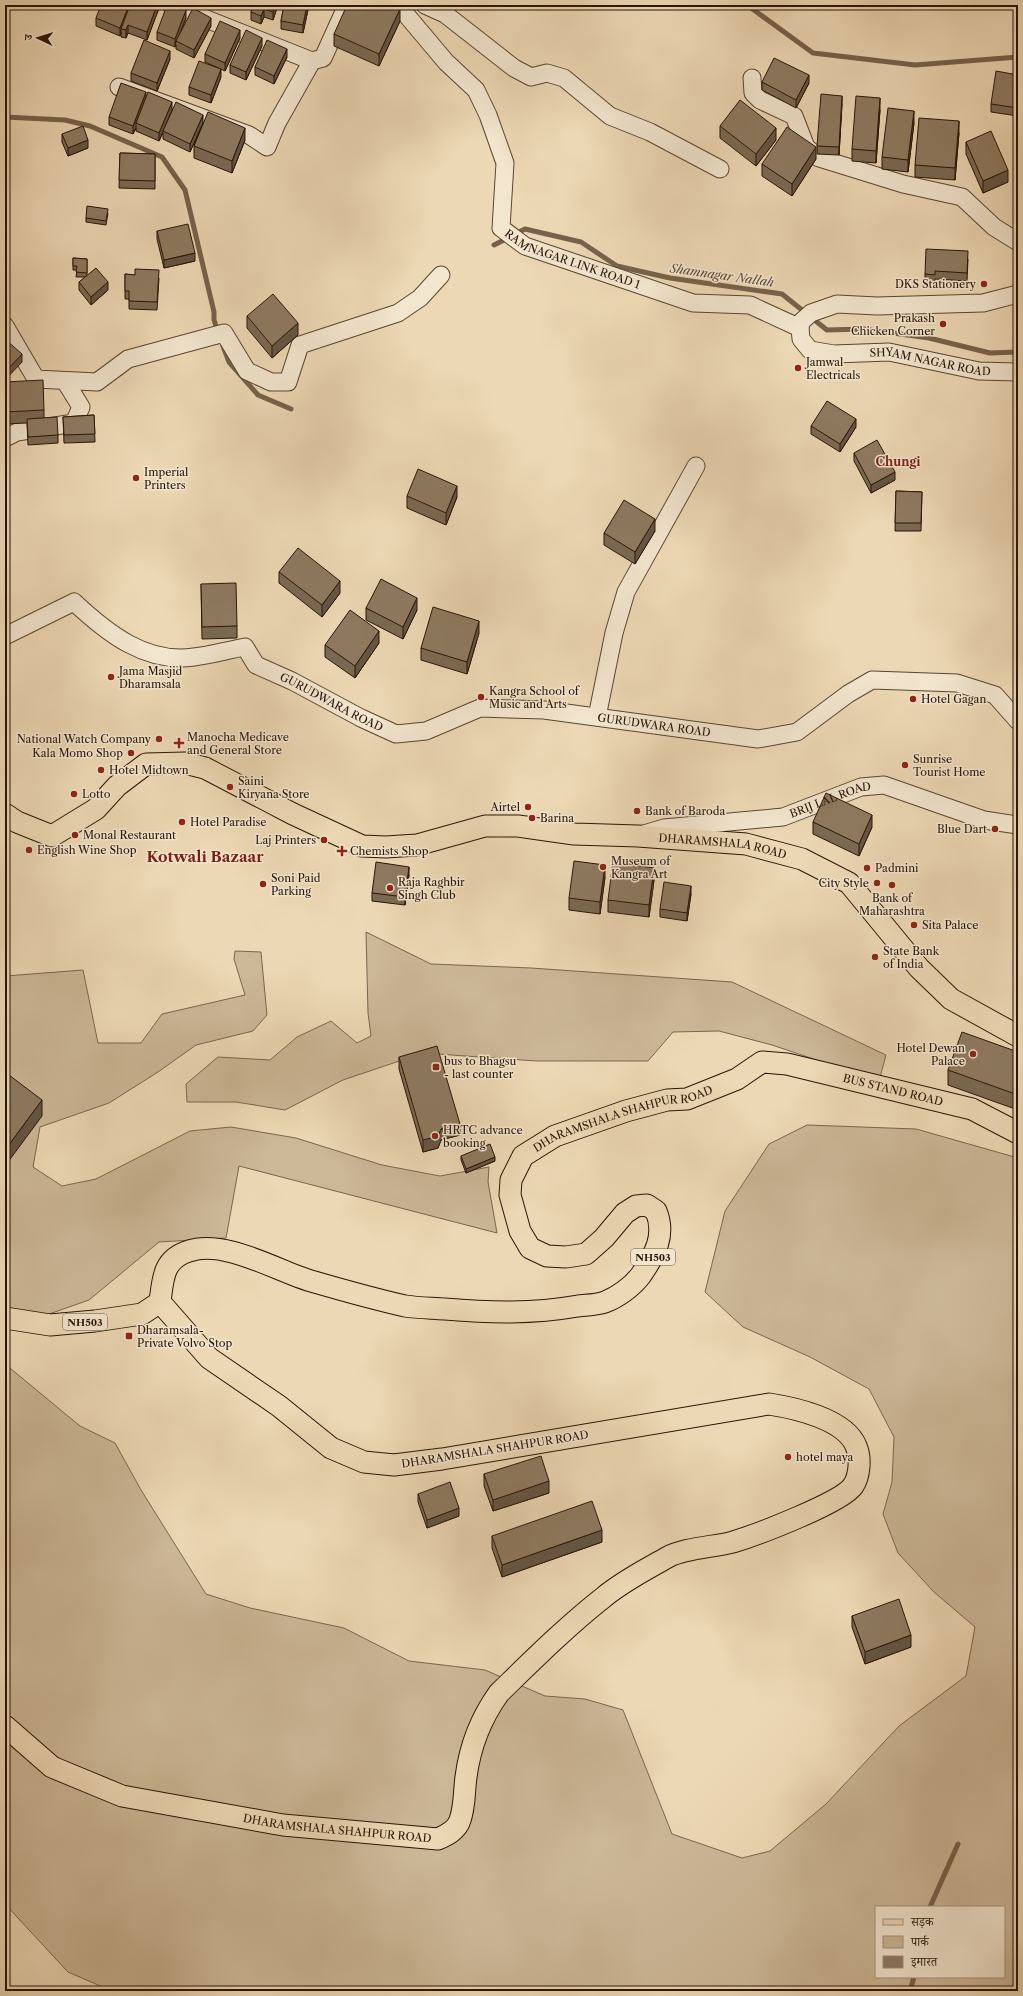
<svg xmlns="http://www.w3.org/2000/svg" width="1023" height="1996" font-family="'Libre Caslon Text','Noto Serif Devanagari',serif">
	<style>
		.green { fill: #ccb797; stroke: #7a664f; fill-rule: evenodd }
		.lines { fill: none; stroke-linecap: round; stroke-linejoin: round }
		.stream { stroke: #76624c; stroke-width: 5 }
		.minor-casing { stroke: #594632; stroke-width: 19 }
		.major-casing { stroke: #281507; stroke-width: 23 }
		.minor { stroke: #f3e6cf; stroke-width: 17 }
		.major { stroke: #edd8b5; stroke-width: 21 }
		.wall { fill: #7a6953; stroke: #281507 }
		.shaded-wall { fill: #635544; stroke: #281507 }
		.building { fill: #8e7a61; stroke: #281507 }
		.poi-dot { fill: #8f2418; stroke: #f3e6cf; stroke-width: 1.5 }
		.labels { text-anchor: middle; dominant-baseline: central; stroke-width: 3; stroke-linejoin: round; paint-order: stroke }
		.shield { fill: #f3e6cf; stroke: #655443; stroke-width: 1 }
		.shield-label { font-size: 10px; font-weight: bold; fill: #281507 }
		.street-label { font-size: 11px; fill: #281507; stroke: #f3e6cf }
		.poi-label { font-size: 11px; fill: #281507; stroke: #f3e6cf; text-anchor: start }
		.water-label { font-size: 12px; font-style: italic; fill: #5c4935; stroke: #f3e6cf }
		.neighbourhood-label { font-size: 12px; font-weight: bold; fill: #7a1f14; stroke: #f3e6cf }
		.district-label { font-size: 15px; font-weight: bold; fill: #7a1f14; stroke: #f3e6cf }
	</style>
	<rect width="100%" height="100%" fill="#edd8b5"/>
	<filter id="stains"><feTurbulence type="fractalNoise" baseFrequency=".005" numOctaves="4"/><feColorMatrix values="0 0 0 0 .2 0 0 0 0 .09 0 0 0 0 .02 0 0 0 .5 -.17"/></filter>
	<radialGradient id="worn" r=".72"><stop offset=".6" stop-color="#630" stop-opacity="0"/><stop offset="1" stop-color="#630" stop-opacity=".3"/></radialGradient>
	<g class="green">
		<path d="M366,932L431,964L531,968L732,982L886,1055L879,1081L772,1045L719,1031L673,1032L648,1061H536L423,1053L343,1080L285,1110L236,1102H187L186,1084L218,1057L270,1060L297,1037L331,1021L357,1043L371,1036L368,1013Z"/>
		<path d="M235,951L261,952L267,1015L253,1031L196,1045L158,1072L109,1103L40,1127L33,1167L62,1186L96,1179L190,1131L231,1127L296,1138L382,1165L440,1176L489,1167L488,1182L497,1233L239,1166L226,1238L159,1242L89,1300L32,1320L5,1313V976L83,970L98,1043H141L162,1014L245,995L234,959Z"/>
		<path d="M807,1125L916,1129L1018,1158V1991H112L68,1972L5,1904V1364L80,1426L115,1443L141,1490L206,1594L250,1608L344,1628L409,1661L485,1670L545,1696L585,1699L623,1710L672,1834L742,1858L770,1851L826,1804L899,1726L966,1676L975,1627L934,1592L898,1553L883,1514L892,1482L894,1437L869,1389L810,1357L743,1327L705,1292L725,1211L769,1144ZM876,1907H1004V1977H876Z"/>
	</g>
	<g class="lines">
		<g class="stream">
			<path d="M747,5L813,53L915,65L1018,57"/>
			<path d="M5,117L65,120L90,126L162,157L185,190L214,312V320L218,332"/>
			<path d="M515,234L525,229L581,242L617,266L670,278L782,294L827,330L864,329L929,338L990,353L1018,352"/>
			<path d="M494,245L508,238"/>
			<path d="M223,346L229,362L258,395L291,409"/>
			<path d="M930,1907L958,1844"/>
			<path d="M910,1991L914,1977"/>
		</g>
		<defs>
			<g id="minor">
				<path d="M171,5L312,61"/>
				<path id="s1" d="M398,5L446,62L476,90L488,115L505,163L501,228L525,246L693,303L750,305L800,328"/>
				<path d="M425,5L445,14L514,68L531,77L547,73L564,78L610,116L650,132L720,169"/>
				<path d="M752,78L753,93L760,100L794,116L806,147L819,158L903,184L962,197L994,227L1018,242"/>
				<path d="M119,87L249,135L267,147L277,123L312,61L323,58L347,5"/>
				<path id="s2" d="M1018,294L983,303L877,306L837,304L811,313L801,322L800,328L801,339L810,350L834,354L889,352L979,371L1018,372"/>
				<path d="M5,326L36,379L97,382L128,359L224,333L247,371L271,382H288L300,345L398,313L420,298L441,275"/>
				<path d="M5,438L17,432L74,423L81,407L65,381"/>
				<path id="s3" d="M5,636L74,602C107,633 146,664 194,657C211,655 228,650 245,647L256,665L292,681L361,718L396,734L426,731L480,708L544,710L758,739L797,732L848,694L872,680L957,683L995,695L1018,721"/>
				<path d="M597,717L614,633L626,592L696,466"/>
				<path id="s4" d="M644,834L664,828L783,817L861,787L884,785L984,820L1018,825"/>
			</g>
			<g id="major">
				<path id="s5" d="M5,814L17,822L52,836L96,809L117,786L146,764L185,763L205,768L293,814L362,846L386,847L417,845L485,826H518L574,834L638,836L746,844L802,859L849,883L919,968L951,999L1018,1036"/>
				<path d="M5,1318L50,1325L95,1321L142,1314L160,1302"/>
				<path id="s6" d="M5,1726L52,1767L122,1796L283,1825L438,1839C447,1835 457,1830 460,1820C465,1806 464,1791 466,1777C470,1746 481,1718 499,1693C533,1660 567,1626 604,1597C623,1581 647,1569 668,1557C684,1548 715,1547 733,1542C756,1535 841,1503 853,1486C860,1476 861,1457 856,1446C845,1419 795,1408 769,1404L442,1459L394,1465L364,1462L331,1448L279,1406L209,1358L160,1302C163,1278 163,1259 189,1251C225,1239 277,1271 311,1281C342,1290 374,1299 405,1306C418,1308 432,1308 445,1309C491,1313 532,1314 578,1306C586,1305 597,1305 605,1302C618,1297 633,1286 641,1275C655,1255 666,1235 656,1211L647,1205L636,1206L625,1213L604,1238L586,1254L566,1257L547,1256L530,1248L520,1231L510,1195L511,1180L523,1156L555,1136L626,1111L667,1100L687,1099L737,1079L762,1062L787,1064L972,1109L1018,1133"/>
			</g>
		</defs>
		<use href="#minor" class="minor-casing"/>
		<use href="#major" class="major-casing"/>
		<use href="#minor" class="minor"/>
		<use href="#major" class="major"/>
	</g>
	<g class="wall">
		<path d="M159,5V8L147,40L128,33L126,38L121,37V32L120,36L96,26V18Z"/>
		<path d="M253,5H278L273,20L264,17L261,24L251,20V12Z"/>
		<path d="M284,5H309L303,33L281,29V21Z"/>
		<path d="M909,5H917L912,9Z"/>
		<path d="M186,18L181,30L211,26L194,58L176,49V45L175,47L157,40V32Z"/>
		<path d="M400,21L379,66L334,46V34Z"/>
		<path d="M240,38L225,71L205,62V54Z"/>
		<path d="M262,46L246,80L230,73V65Z"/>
		<path d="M287,57L274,84L255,75V67Z"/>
		<path d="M170,59L157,91L131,81V73Z"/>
		<path d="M1018,75V116L991,112V104Z"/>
		<path d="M221,77L211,103L189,95V87Z"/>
		<path d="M762,82L809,83L796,108L762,90Z"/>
		<path d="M146,98L172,110L245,140L232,173L194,158V146L201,127L190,152L163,139V133L159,141L136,131V128L133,134L109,125V117Z"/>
		<path d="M842,104L839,155L817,154V146Z"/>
		<path d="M880,110L876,163L852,161V149Z"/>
		<path d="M914,123L908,172L882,169V157Z"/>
		<path d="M720,126L776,140L756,166L720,138Z"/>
		<path d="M959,133L955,180L915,177V165Z"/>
		<path d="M62,134L88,148L68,156L62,142Z"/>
		<path d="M966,142L1008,182L983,193L966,154Z"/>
		<path d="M120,153L155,154V189L119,188Z"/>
		<path d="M816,159L792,196L762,176V164Z"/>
		<path d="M108,213L106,225L86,222V218Z"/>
		<path d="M157,231L195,261L164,268L157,239Z"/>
		<path d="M73,258L87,259V276L108,290L91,305L79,290V282L86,277H76L77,270H73Z"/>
		<path d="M968,259L967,281L935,279V283L925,282V274Z"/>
		<path d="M125,274L159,278L157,310L129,309V299H125Z"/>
		<path d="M247,316L298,335L272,358L247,328Z"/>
		<path d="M5,382L44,410V418L58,435V443L28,445L27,423L5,424Z"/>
		<path d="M94,415L95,442L64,443L63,417Z"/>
		<path d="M811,426L856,427L840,452L811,434Z"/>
		<path d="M854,453L895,480L871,493L854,461Z"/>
		<path d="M896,491L922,492L921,531H895Z"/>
		<path d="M407,496L457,497L446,525L407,508Z"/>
		<path d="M655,531L635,564L604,545V533Z"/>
		<path d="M279,572L340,593L322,617L279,583Z"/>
		<path d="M201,584L237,626V638L202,639Z"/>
		<path d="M366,608L417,610L403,639L366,620Z"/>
		<path d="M479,633L467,674L421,660V648Z"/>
		<path d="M379,643L355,678L325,657V645Z"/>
		<path d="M813,822L872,827L859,856L813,834Z"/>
		<path d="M409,875L405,905L372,901V893Z"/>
		<path d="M605,877L600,914L569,910V898Z"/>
		<path d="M654,880L649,917L608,912V900Z"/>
		<path d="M691,894L687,921L660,917V909Z"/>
		<path d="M1018,1052V1110L948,1085V1070Z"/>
		<path d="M399,1057L460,1135L441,1140L438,1148L423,1152L399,1069Z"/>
		<path d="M461,1156L495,1161L466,1173L461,1160Z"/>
		<path d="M484,1474L549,1493L493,1511L484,1486Z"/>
		<path d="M418,1494L459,1516L427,1528L418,1502Z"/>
		<path d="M492,1536L602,1542L502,1577L492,1548Z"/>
		<path d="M852,1616L911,1647L865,1664L852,1627Z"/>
	</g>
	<g class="shaded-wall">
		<path d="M129,5H132L121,29V32L120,36V28Z"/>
		<path d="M157,5H159V8L147,40V32Z"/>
		<path d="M275,5H278L273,20V12Z"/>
		<path d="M307,5H309L303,33V25Z"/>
		<path d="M912,5H917L912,9Z"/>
		<path d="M264,9V17L261,24V16Z"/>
		<path d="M400,9V21L379,66V54Z"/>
		<path d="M186,10V18L177,41H176L175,47V39Z"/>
		<path d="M211,18V26L194,58V50Z"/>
		<path d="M128,25V33L126,38V30Z"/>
		<path d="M240,30V38L225,71V63Z"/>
		<path d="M262,38V46L246,80V72Z"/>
		<path d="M287,49V57L274,84V76Z"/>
		<path d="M170,51V59L157,91V83Z"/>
		<path d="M221,69V77L211,103V95Z"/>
		<path d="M809,75V83L796,108V100Z"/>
		<path d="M146,92V100L136,123V128L133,134V126Z"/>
		<path d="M842,96V104L839,155V147Z"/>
		<path d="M880,98V110L876,163V151Z"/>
		<path d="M172,102V110L159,141V133Z"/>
		<path d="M914,111V123L908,172V160Z"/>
		<path d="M203,115V123L190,152V144Z"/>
		<path d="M959,121V133L955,180V168Z"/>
		<path d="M245,128V140L232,173V161Z"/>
		<path d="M776,128V140L756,166V154Z"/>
		<path d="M88,140V148L68,156V148Z"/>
		<path d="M816,147V159L792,196V184Z"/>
		<path d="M1008,170V182L983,193V181Z"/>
		<path d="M195,253V261L164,268V260Z"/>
		<path d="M108,282V290L91,305V297Z"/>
		<path d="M298,323V335L272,358V346Z"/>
		<path d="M22,354V362L5,380V372Z"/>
		<path d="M856,419V427L840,452V444Z"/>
		<path d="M895,472V480L871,493V485Z"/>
		<path d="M457,486V497L446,525V513Z"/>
		<path d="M655,519V531L635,564V552Z"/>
		<path d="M340,581V593L322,617V605Z"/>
		<path d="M417,598V610L403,639V627Z"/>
		<path d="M479,621V633L467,674V662Z"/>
		<path d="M379,631V643L355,678V666Z"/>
		<path d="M872,815V827L859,856V844Z"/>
		<path d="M605,865V877L600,914V902Z"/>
		<path d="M409,867V875L405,905V897Z"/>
		<path d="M654,868V880L649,917V905Z"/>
		<path d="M691,886V894L687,921V913Z"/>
		<path d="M42,1100V1116L5,1166V1150Z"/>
		<path d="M460,1124V1135L441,1140L438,1148L423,1152V1140L441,1129Z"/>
		<path d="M495,1157V1161L466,1173V1169Z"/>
		<path d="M549,1481V1493L493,1511V1500Z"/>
		<path d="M459,1508V1516L427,1528V1520Z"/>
		<path d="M602,1530V1542L502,1577V1565Z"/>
		<path d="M911,1635V1647L865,1664V1652Z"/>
	</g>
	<g class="building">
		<path d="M101,5H129L120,28L96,18Z"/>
		<path d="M130,5H157L147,32L128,25L126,30L121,29Z"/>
		<path d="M167,5H172L186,10L175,39L157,32Z"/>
		<path d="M253,5H275L273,12L264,9L261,16L251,12Z"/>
		<path d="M284,5H307L303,25L281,21Z"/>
		<path d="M347,5H392L400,9L379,54L334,34Z"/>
		<path d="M193,8L211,18L194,50L176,41Z"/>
		<path d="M220,21L240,30L225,63L205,54Z"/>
		<path d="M246,30L262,38L246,72L230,65Z"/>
		<path d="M144,40L170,51L157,83L131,73Z"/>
		<path d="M267,40L287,49L274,76L255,67Z"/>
		<path d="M774,58L809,75L796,100L762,82Z"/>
		<path d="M199,61L221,69L211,95L189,87Z"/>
		<path d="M996,71L1018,75V108L991,104Z"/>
		<path d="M121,83L146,92L133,126L109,117Z"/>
		<path d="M148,92L172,102L159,133L136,123Z"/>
		<path d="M821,94L842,96L839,147L817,146Z"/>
		<path d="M856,96L880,98L876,151L852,149Z"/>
		<path d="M740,100L776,128L756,154L720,126Z"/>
		<path d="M176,102L203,115L190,144L163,131Z"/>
		<path d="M888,108L914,111L908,160L882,157Z"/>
		<path d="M208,112L245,128L232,161L194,146Z"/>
		<path d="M919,118L959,121L955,168L915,165Z"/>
		<path d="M83,126L88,140L68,148L62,134Z"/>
		<path d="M787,127L816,147L792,184L762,164Z"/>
		<path d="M991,131L1008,170L983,181L966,142Z"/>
		<path d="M120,153L155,154V181L119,180Z"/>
		<path d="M87,206L108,209L106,221L86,218Z"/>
		<path d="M188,224L195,253L164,260L157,231Z"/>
		<path d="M926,249L968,251L967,273L935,271V275L925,274Z"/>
		<path d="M73,258L87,259V273L76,272L77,266H73Z"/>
		<path d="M96,268L108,282L91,297L79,282Z"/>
		<path d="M135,269L159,270L157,302L129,301V291H125V274L135,275Z"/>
		<path d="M273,294L298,323L272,346L247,316Z"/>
		<path d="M5,339L22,354L5,372Z"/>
		<path d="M43,380L44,410L5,412V382Z"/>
		<path d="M827,401L856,419L840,444L811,426Z"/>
		<path d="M94,415L95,434L64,435L63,417Z"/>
		<path d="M57,417L58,435L28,437L27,419Z"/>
		<path d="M877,440L895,472L871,485L854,453Z"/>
		<path d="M418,469L457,486L446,513L407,496Z"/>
		<path d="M896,491L922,492L921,523H895Z"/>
		<path d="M624,500L655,519L635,552L604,533Z"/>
		<path d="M298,548L340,581L322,605L279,572Z"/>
		<path d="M381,579L417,598L403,627L366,608Z"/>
		<path d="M236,583L237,626L202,627L201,584Z"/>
		<path d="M433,607L479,621L467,662L421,648Z"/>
		<path d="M350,610L379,631L355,666L325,645Z"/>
		<path d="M826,793L872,815L859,844L813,822Z"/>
		<path d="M574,861L605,865L600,902L569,898Z"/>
		<path d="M376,862L409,867L405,897L372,893Z"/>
		<path d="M613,862L654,868L649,905L608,900Z"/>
		<path d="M664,882L691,886L687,913L660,909Z"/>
		<path d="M962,1032L1018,1052V1095L948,1070Z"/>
		<path d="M437,1046L460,1124L441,1129L438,1136L423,1140L399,1057Z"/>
		<path d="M5,1072L42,1100L5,1150Z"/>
		<path d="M490,1144L495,1157L466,1169L461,1156Z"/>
		<path d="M541,1456L549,1481L493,1500L484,1474Z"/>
		<path d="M450,1482L459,1508L427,1520L418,1494Z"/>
		<path d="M592,1501L602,1530L502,1565L492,1536Z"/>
		<path d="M899,1599L911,1635L865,1652L852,1616Z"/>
	</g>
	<g class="poi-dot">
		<circle cx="984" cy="284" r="4"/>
		<circle cx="943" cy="324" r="4"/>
		<circle cx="798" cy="368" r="4"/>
		<circle cx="136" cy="478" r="4"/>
		<circle cx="111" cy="677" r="4"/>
		<circle cx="481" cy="697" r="4"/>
		<circle cx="913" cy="699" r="4"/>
		<circle cx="159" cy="739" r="4"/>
		<path d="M177 737h4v4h4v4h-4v4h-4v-4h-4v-4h4z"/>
		<circle cx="131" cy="753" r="4"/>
		<circle cx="905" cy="765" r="4"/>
		<circle cx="101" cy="770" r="4"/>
		<circle cx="230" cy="787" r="4"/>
		<circle cx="74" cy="794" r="4"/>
		<circle cx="528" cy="807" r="4"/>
		<circle cx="637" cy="811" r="4"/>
		<circle cx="532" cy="818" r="4"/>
		<circle cx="182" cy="822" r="4"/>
		<circle cx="995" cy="829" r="4"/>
		<circle cx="75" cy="835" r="4"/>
		<circle cx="324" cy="840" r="4"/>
		<circle cx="29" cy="850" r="4"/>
		<path d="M340 845h4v4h4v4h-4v4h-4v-4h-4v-4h4z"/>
		<circle cx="603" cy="867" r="4"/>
		<circle cx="867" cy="868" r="4"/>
		<circle cx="877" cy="883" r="4"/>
		<circle cx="263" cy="884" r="4"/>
		<circle cx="892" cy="885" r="4"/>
		<circle cx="390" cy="888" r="4"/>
		<circle cx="914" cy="925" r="4"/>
		<circle cx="875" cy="957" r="4"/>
		<circle cx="973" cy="1054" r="4"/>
		<rect x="432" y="1063" width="8" height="8" rx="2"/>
		<circle cx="435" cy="1136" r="4"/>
		<rect x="125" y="1332" width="8" height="8" rx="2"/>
		<circle cx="788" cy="1457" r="4"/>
	</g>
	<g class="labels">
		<g class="shield">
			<rect x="631" y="1249" width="44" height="16" rx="3"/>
			<rect x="63" y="1314" width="44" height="16" rx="3"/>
		</g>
		<g class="shield-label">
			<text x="653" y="1257">NH503</text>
			<text x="85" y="1322">NH503</text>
		</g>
		<g class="street-label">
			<text stroke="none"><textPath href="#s1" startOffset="338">RAMNAGAR LINK ROAD 1</textPath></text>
			<text stroke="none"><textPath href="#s2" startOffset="376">SHYAM NAGAR ROAD</textPath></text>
			<text stroke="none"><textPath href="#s3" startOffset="371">GURUDWARA ROAD</textPath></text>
			<text stroke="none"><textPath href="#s3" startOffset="707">GURUDWARA ROAD</textPath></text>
			<text stroke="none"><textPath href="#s4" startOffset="191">BRIJ LAL ROAD</textPath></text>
			<text stroke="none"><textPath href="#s5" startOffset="771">DHARAMSHALA ROAD</textPath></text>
			<text stroke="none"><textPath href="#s6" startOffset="3100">BUS STAND ROAD</textPath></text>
			<text stroke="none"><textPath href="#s6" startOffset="2814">DHARAMSHALA SHAHPUR ROAD</textPath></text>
			<text transform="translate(495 1449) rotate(-9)">DHARAMSHALA SHAHPUR ROAD</text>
			<text stroke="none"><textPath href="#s6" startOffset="356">DHARAMSHALA SHAHPUR ROAD</textPath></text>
		</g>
		<g class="poi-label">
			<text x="976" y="284" text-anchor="end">DKS Stationery</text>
			<text x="935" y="318" text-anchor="end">Prakash<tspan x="935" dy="13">Chicken Corner</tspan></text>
			<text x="806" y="362">Jamwal<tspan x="806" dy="13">Electricals</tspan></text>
			<text x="144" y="472">Imperial<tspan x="144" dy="13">Printers</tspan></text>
			<text x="119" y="671">Jama Masjid<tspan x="119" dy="13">Dharamsala</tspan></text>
			<text x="489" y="691">Kangra School of<tspan x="489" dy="13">Music and Arts</tspan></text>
			<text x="921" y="699">Hotel Gagan</text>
			<text x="187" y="737">Manocha Medicave<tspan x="187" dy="13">and General Store</tspan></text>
			<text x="151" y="739" text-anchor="end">National Watch Company</text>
			<text x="123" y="753" text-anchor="end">Kala Momo Shop</text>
			<text x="913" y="759">Sunrise<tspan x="913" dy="13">Tourist Home</tspan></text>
			<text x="109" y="770">Hotel Midtown</text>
			<text x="238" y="781">Saini<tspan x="238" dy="13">Kiryana Store</tspan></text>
			<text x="82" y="794">Lotto</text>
			<text x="520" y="807" text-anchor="end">Airtel</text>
			<text x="645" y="811">Bank of Baroda</text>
			<text x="540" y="818">Barina</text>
			<text x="190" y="822">Hotel Paradise</text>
			<text x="987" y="829" text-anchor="end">Blue Dart</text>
			<text x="83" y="835">Monal Restaurant</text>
			<text x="316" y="840" text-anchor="end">Laj Printers</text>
			<text x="37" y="850">English Wine Shop</text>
			<text x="350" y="851">Chemists Shop</text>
			<text x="611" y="861">Museum of<tspan x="611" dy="13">Kangra Art</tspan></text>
			<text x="875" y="868">Padmini</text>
			<text x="271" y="878">Soni Paid<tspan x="271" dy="13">Parking</tspan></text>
			<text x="398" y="882">Raja Raghbir<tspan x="398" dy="13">Singh Club</tspan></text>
			<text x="869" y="883" text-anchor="end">City Style</text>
			<text x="892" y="898" text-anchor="middle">Bank of<tspan x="892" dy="13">Maharashtra</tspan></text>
			<text x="922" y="925">Sita Palace</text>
			<text x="883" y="951">State Bank<tspan x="883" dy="13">of India</tspan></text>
			<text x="965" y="1048" text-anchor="end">Hotel Dewan<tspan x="965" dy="13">Palace</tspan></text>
			<text x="444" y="1061">bus to Bhagsu<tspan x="444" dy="13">- last counter</tspan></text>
			<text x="443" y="1130">HRTC advance<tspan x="443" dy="13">booking</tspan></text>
			<text x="137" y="1330">Dharamsala-<tspan x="137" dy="13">Private Volvo Stop</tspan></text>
			<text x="796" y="1457">hotel maya</text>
		</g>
		<g class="water-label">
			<text transform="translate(722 275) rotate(8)">Shamnagar Nallah</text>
		</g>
		<g class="neighbourhood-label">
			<text x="898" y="461">Chungi</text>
		</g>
		<g class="district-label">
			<text x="205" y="856">Kotwali Bazaar</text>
		</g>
	</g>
	<rect width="1023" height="1996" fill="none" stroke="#edd8b5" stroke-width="20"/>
	<rect x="6" y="6" width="1011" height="1984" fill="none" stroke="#281507" stroke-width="2"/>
	<rect x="10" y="10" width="1003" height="1976" fill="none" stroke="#281507"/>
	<rect x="875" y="1906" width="130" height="72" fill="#f3e6cf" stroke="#a2927f"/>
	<rect x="883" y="1919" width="20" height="6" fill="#edd8b5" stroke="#a2927f"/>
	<text x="911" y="1926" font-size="12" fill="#281507">सड़क</text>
	<rect x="883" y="1936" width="20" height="12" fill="#ccb797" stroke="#a2927f"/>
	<text x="911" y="1946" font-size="12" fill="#281507">पार्क</text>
	<rect x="883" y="1956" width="20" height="12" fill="#8e7a61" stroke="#a2927f"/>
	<text x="911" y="1966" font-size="12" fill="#281507">इमारत</text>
	<g transform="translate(38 38) rotate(274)" stroke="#f3e6cf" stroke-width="3" paint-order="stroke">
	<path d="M0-3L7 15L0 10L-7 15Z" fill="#281507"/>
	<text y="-6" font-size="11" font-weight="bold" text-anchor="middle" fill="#281507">उ</text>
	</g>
	<rect width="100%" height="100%" filter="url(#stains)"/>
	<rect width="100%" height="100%" fill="url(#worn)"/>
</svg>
